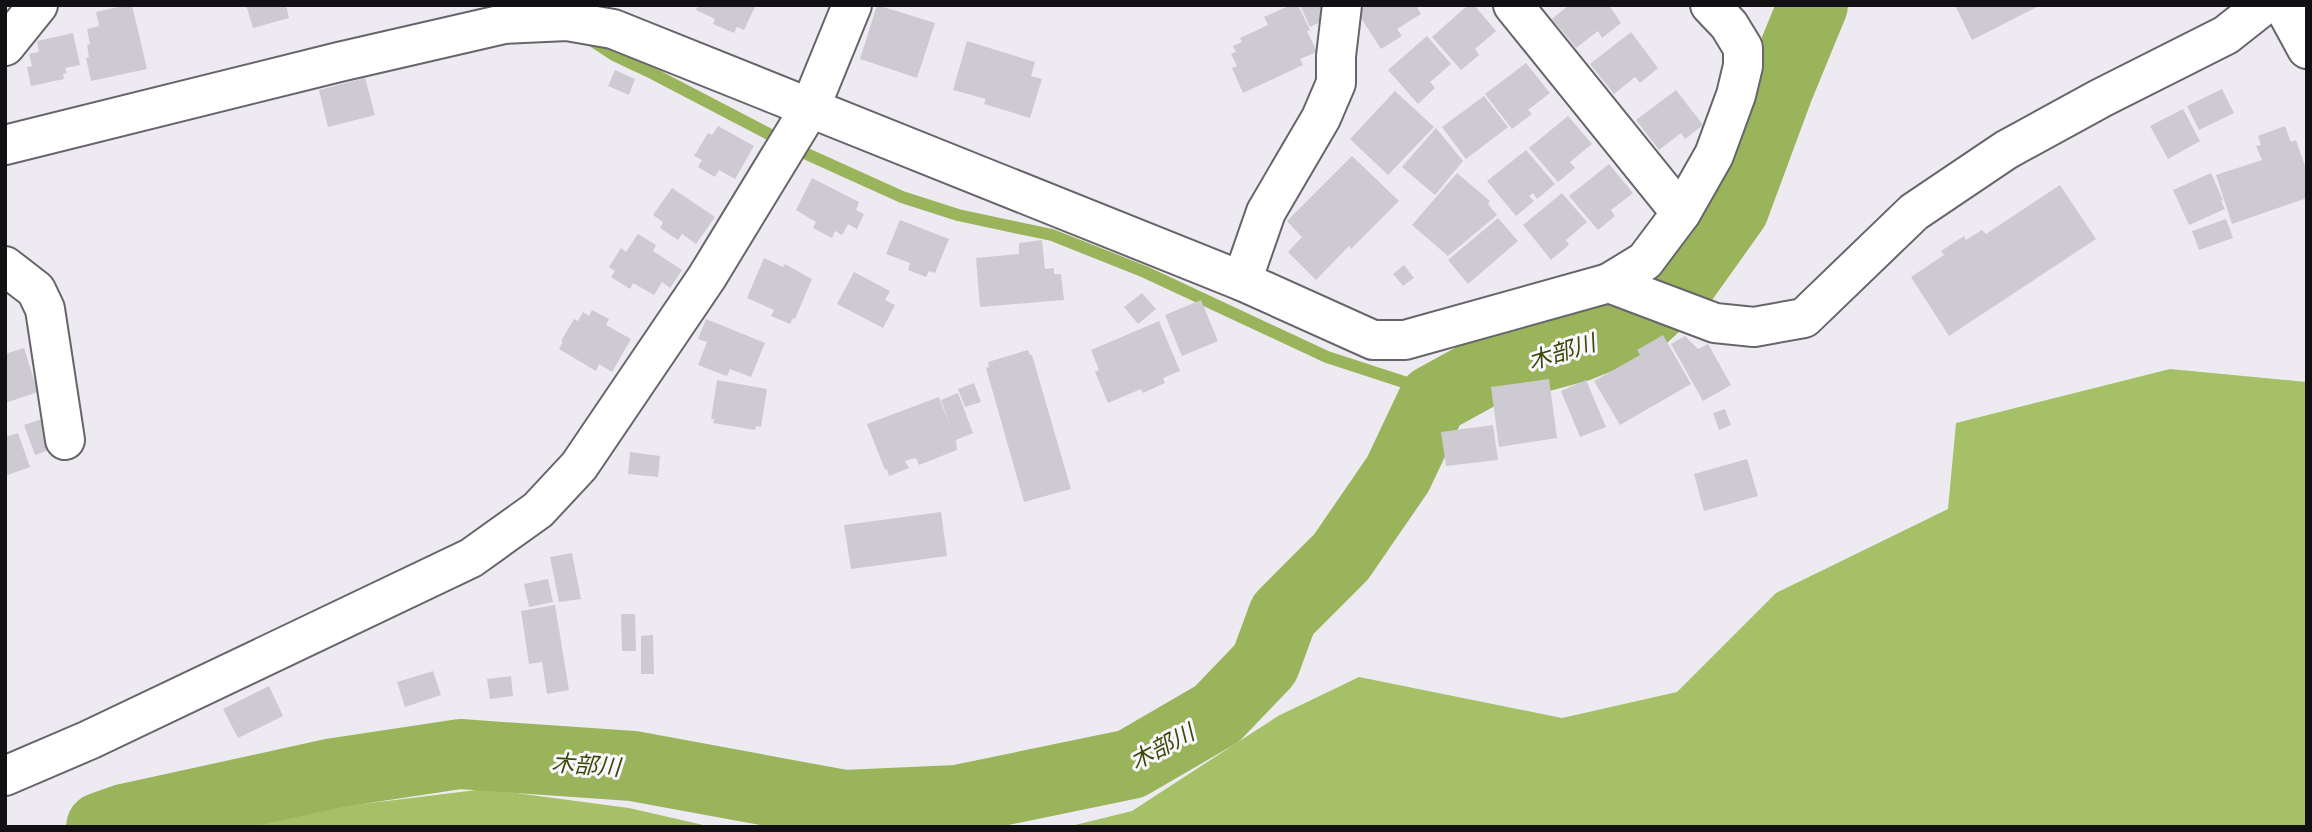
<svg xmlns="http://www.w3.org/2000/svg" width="2312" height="832" font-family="Literata,'Noto Sans JP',serif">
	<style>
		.forest { fill: #a5c066 }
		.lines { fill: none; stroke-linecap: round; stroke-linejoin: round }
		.stream { stroke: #9ab45b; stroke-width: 12 }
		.river { stroke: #9ab45b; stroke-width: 70 }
		.building { fill: #cdcbd1 }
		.minor-casing { stroke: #67656b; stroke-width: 42 }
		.minor { stroke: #fff; stroke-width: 38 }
		.labels { text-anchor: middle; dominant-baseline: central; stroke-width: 6; stroke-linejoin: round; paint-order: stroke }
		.water-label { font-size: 23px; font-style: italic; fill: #3b4b06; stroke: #faf8fe }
	</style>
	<rect width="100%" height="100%" fill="#edebf1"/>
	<g class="forest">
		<path d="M2170,369L2307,382V827H1067L1132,811L1278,716L1359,677L1562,718L1677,692L1776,593L1948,509L1956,423Z"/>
		<path d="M485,789L629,808L712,827H240L313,810Z"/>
	</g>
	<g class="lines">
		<path class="stream" d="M588,38L614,55L648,71L809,155L902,197L958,215L1052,235L1145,272L1327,357L1413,385L1433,400"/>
		<path class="river" d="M101,827L124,819L334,773L460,754L633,766L844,805L957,800L1131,764L1217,714L1265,664L1283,615L1341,557L1398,474L1433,400L1482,373L1578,347L1637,323L1682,282L1734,209L1778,90L1813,5"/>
	</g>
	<g class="building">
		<path d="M127,5H132L147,69L91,81L86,58L89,57L87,45L90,44L87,29L99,26L96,12Z"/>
		<path d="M246,5H286L289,18L253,28Z"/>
		<path d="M698,5H756L744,30L737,27L734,33L713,24L715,19L696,10Z"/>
		<path d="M877,5L935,23L917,78L860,59Z"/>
		<path d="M1291,5H1298L1310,30L1307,31L1317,52L1300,59L1303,65L1243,93L1232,68L1237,66L1231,54L1236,52L1233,46L1242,42L1240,38L1268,25L1264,17Z"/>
		<path d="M1300,5H1320L1326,19L1310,27Z"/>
		<path d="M1367,5H1416L1421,14L1397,29L1402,36L1381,49L1357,12Z"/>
		<path d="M1468,5H1474L1496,31L1475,49L1479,55L1461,70L1432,37Z"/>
		<path d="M1569,5H1609L1621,23L1602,38L1598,31L1576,48L1552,19Z"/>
		<path d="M1955,5H2041L1972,40Z"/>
		<path d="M1631,32L1658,68L1640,83L1635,77L1614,94L1590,64Z"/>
		<path d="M73,33L80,65L65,68L67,73L63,74L64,79L31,86L27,67L32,66L29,54L39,52L37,41Z"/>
		<path d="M1427,36L1451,64L1430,82L1435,88L1418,104L1388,70Z"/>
		<path d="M967,41L1035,62L1031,76L1042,79L1030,118L984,104L986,99L953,90Z"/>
		<path d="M1526,63L1550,93L1528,110L1532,114L1512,129L1485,94Z"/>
		<path d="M615,70L635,79L629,95L608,86Z"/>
		<path d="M365,78L375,115L328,127L319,90Z"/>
		<path d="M2222,89L2234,113L2199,130L2187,106Z"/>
		<path d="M1676,90L1703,125L1685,139L1681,133L1659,150L1636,120Z"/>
		<path d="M1395,91L1434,127L1388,175L1350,139Z"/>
		<path d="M1484,96L1508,127L1466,159L1442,127Z"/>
		<path d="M2183,109L2200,141L2168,159L2150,126Z"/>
		<path d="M1568,116L1592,144L1570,162L1575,168L1558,182L1529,148Z"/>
		<path d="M718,126L754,146L735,179L719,170L715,177L698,167L702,160L694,156L708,133L712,135Z"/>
		<path d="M2285,126L2291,142L2296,140L2307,172V198L2232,224L2216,175L2262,160L2256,146L2261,145L2258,136Z"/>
		<path d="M1436,128L1463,161L1435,195L1402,167Z"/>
		<path d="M1526,150L1555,184L1537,199L1533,193L1529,196L1534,201L1516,216L1487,181Z"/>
		<path d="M1352,156L1399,201L1351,249L1349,246L1316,280L1288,252L1302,237L1287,221Z"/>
		<path d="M1609,164L1633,193L1611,210L1615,216L1598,230L1569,196Z"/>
		<path d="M1457,173L1490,201L1488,204L1497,215L1448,256L1412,225Z"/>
		<path d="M2211,173L2223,200L2221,201L2225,209L2189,225L2173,190Z"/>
		<path d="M812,178L859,202L856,210L864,214L857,229L848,224L842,235L835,231L832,238L813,228L816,222L796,210Z"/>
		<path d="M2060,185L2096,239L1949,336L1911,277L1944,255L1941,251L1964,236L1966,240L1982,230L1986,234Z"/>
		<path d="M672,188L715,217L696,244L682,234L678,240L660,228L663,222L653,215Z"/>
		<path d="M1562,193L1587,222L1566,240L1569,245L1551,260L1523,225Z"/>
		<path d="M1498,218L1518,241L1468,284L1448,260Z"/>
		<path d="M2226,219L2233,238L2199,250L2192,231Z"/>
		<path d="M900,220L949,239L935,273L929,271L926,277L908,270L910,263L886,254Z"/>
		<path d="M638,234L656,245L653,251L682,270L670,288L662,282L654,295L633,283L630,289L611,277L615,271L609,267L621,248L626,252Z"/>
		<path d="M1042,240L1045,269L1054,268V274H1061L1064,300L980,307L976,258L1019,254V243Z"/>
		<path d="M764,258L783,267L785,264L812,279L795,319L793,318L790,324L771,316L774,310L747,298Z"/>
		<path d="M1404,265L1414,278L1403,286L1393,274Z"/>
		<path d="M854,272L890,291L885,300L895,305L883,328L837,304Z"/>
		<path d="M1142,293L1156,309L1138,324L1124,307Z"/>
		<path d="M1201,300L1218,341L1182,356L1165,315Z"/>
		<path d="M592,310L609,319L606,325L631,339L612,372L599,364L596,371L559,349L563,342L561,341L574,319L578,321L583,312L589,316Z"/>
		<path d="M706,319L765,343L751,377L730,369L727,376L698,365L707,342L698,339Z"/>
		<path d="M1159,321L1180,371L1163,378L1165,383L1143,393L1141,389L1108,403L1095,372L1099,370L1091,350Z"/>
		<path d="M1663,335L1691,384L1620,425L1594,381L1640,355L1637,350Z"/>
		<path d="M1685,336L1698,349L1708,344L1731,385L1703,401L1671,344Z"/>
		<path d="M24,348L38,392L5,403V354Z"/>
		<path d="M1028,350L1030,355H1032L1071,489L1024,502L986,368L989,367L988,362Z"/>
		<path d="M1549,379L1557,438L1499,447L1491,387Z"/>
		<path d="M717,380L767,389L761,427L756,426L755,430L713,423L714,419H711Z"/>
		<path d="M1586,380L1606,427L1580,437L1561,391Z"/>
		<path d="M974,383L981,402L965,407L958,389Z"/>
		<path d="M958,393L973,433L956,440L957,450L919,465L916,458L905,461L909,468L889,476L887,469L885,470L867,424L939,397L951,429L941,400Z"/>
		<path d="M1725,409L1731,425L1719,430L1713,413Z"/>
		<path d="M48,417L58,447L35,455L24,425Z"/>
		<path d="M1493,425L1498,460L1446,466L1441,432Z"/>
		<path d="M18,433L30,467L5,476V437Z"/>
		<path d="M630,452L660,456L658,477L628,474Z"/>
		<path d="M1747,459L1758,496L1704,511L1694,474Z"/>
		<path d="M941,512L947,556L851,569L844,525Z"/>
		<path d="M572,553L581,599L559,602L550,557Z"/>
		<path d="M548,579L553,602L529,607L524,584Z"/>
		<path d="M555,605L569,690L547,694L542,662L529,664L521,611Z"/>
		<path d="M621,614H635L636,651H622Z"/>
		<path d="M653,635L654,674H641V636Z"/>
		<path d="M433,671L441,695L405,707L397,682Z"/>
		<path d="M511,676L513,696L490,699L487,679Z"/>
		<path d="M269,686L283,716L238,738L223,709Z"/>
	</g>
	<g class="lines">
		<defs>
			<g id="minor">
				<path d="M1513,5L1681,213"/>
				<path d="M2283,5L2307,49"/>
				<path d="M5,46L38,5"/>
				<path d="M5,145L339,62L504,24L567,21L613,29L1242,281L1373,340H1405L1609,283L1715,323L1754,327L1804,318L1914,212L2006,150L2101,98L2226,35L2264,5"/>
				<path d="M5,266L36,290L45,309L65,440"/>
				<path d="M1242,281L1266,212L1321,118L1336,83V56L1342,5"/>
				<path d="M1609,283L1645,261L1681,213L1714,155L1736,95L1743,66V48L1729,25L1710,5"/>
				<path d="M5,776L89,740L471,558L538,510L579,466L707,277L810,108L852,5"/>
			</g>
		</defs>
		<use href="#minor" class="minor-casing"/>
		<use href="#minor" class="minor"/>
	</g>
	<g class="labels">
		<g class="water-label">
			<text transform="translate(1561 350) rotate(-17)">木部川</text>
			<text transform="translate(1161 745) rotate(-28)">木部川</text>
			<text transform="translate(586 763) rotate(4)">木部川</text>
		</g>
	</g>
	<rect width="2312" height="832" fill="none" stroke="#111012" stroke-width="14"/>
</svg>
